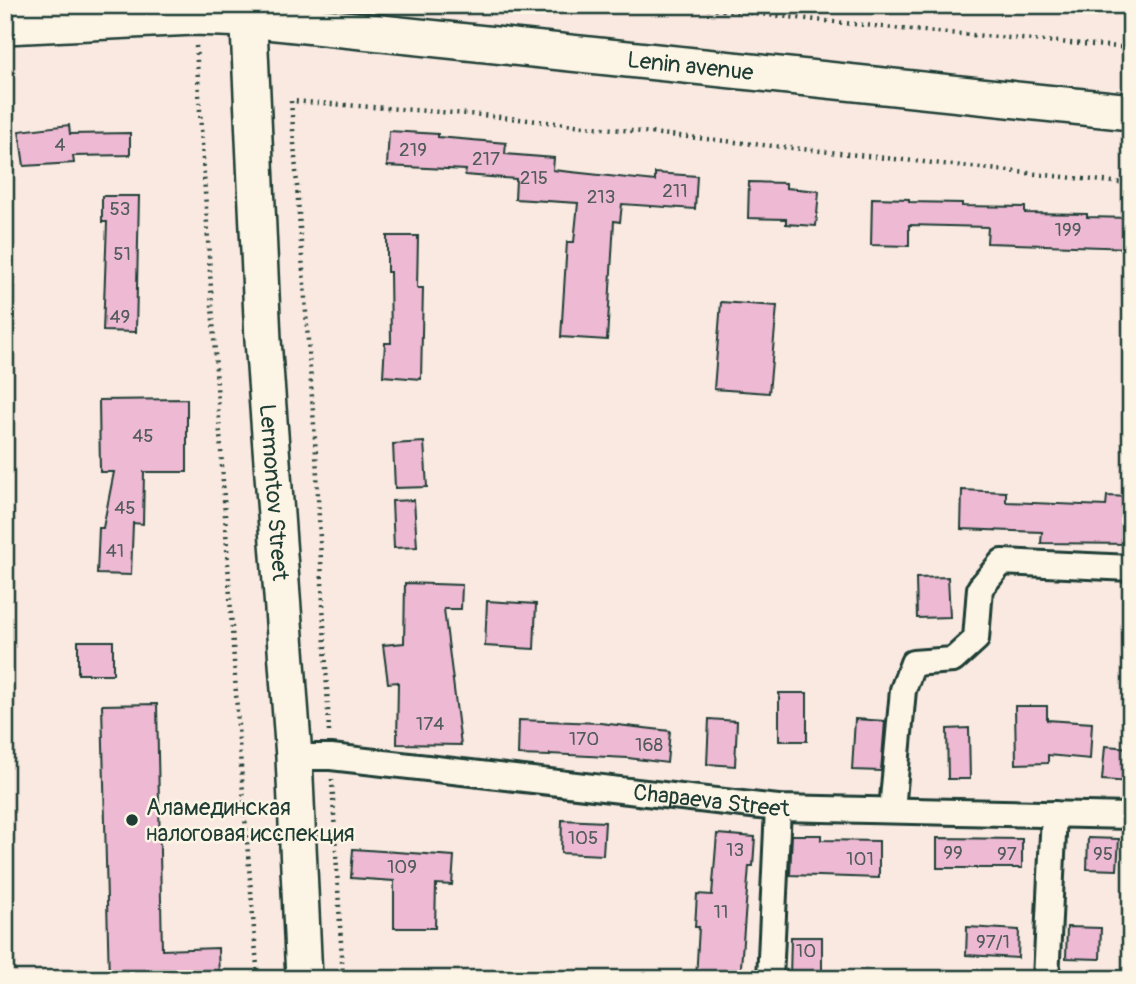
<svg xmlns="http://www.w3.org/2000/svg" width="1136" height="984" font-family="Pangolin,sans-serif">
	<style>
		.building { fill: #eeb9d3; stroke: #1f3d34; stroke-width: 2 }
		.lines { fill: none; stroke-linecap: round; stroke-linejoin: round }
		.street-casing { stroke: #1f3d34; stroke-width: 30 }
		.secondary-casing { stroke: #1f3d34; stroke-width: 40 }
		.path { stroke: #1f3d34; stroke-width: 4.5; stroke-dasharray: 2 5; stroke-linecap: butt }
		.street { stroke: #fcf5e5; stroke-width: 24 }
		.secondary { stroke: #fcf5e5; stroke-width: 35 }
		.poi-dot { fill: #1f3d34; stroke: #fcf5e5; stroke-width: 2.5 }
		.labels { text-anchor: middle; dominant-baseline: central; stroke-width: 5; stroke-linejoin: round; paint-order: stroke }
		.number-label { font-size: 19px; fill: #535c5c }
		.street-label { font-size: 23px; fill: #1f3d34; stroke: #fcf5e5 }
		.poi-label { font-size: 23px; fill: #1f3d34; stroke: #fcf5e5; text-anchor: start }
	</style>
	<rect width="100%" height="100%" fill="#f9e9e1"/>
	<filter id="ink" filterUnits="userSpaceOnUse"><feTurbulence type="fractalNoise" baseFrequency=".0143" numOctaves="2"/><feDisplacementMap in="SourceGraphic" scale="14" xChannelSelector="R" yChannelSelector="G"/><feConvolveMatrix kernelMatrix="1 2 1 2 8 2 1 2 1" color-interpolation-filters="sRGB"/></filter>
	<g filter="url(#ink)">
		<g class="building">
			<path d="M69,125L70,134L130,133V155L73,156L74,163L24,166L19,131Z"/>
			<path d="M389,131L438,134V137L506,143L505,154L554,158L553,170L655,181V173L697,176L695,209L622,204L620,222L614,221L607,340L561,337L567,242H574L578,203L515,199L516,179L465,175L466,170L387,166Z"/>
			<path d="M749,182L786,183V188L819,191L816,226L786,224V219L748,218Z"/>
			<path d="M102,196H139L136,332L103,331L107,222H102Z"/>
			<path d="M872,198L909,199V202L962,203V206L1025,207V213L1087,214V217L1131,218V248L987,243L988,227L909,225V246L871,245Z"/>
			<path d="M387,236H418L417,288H423L421,379L383,376L385,343H391L390,272H387Z"/>
			<path d="M721,302L777,306L769,393L714,389Z"/>
			<path d="M187,399V472H144L143,524L133,523L131,575L97,574L99,528H103L114,472H100L99,400Z"/>
			<path d="M424,442L427,487L395,488L393,444Z"/>
			<path d="M962,490L1006,492V502L1106,506L1107,496L1131,497V544L1041,543L1042,532L961,529Z"/>
			<path d="M414,500L417,547L394,548L392,501Z"/>
			<path d="M948,577L950,617L917,618L916,578Z"/>
			<path d="M405,583L462,585L461,609H444L461,745L397,744L398,682L388,683L383,645L404,643Z"/>
			<path d="M487,601L536,604L534,649L485,646Z"/>
			<rect x="78" y="641" width="35" height="33"/>
			<rect x="779" y="693" width="28" height="48"/>
			<path d="M157,704L162,950L218,948L219,979H109L102,705Z"/>
			<path d="M1015,706H1047V720L1092,723L1090,759L1048,755V763L1016,764Z"/>
			<path d="M709,719L737,721L735,766L707,764Z"/>
			<path d="M855,719L885,721L881,771L852,770Z"/>
			<path d="M519,720L600,723L670,731L667,763L628,758L550,754V756L518,755Z"/>
			<path d="M969,728L970,779H948L947,729Z"/>
			<path d="M1105,746L1131,748V782L1102,780Z"/>
			<path d="M562,820L605,822L603,855L561,853Z"/>
			<path d="M717,834L755,837L753,866H749L740,979H696L699,927H695L697,894L712,895Z"/>
			<path d="M792,835H821V840L879,841V878L790,875Z"/>
			<path d="M937,838L1022,839V868H937Z"/>
			<path d="M1088,838L1119,839L1117,870L1087,869Z"/>
			<path d="M353,849L454,856L452,885L436,884L435,928H394V881L351,878Z"/>
			<path d="M967,927L1019,930L1018,958L966,955Z"/>
			<path d="M1067,927L1101,928L1100,959L1066,958Z"/>
			<path d="M791,937H822V979H790Z"/>
		</g>
		<g class="lines">
			<defs>
				<g id="street">
					<path id="s1" d="M294,757H331L778,808L1131,816"/>
					<path d="M892,810L903,690L913,663L953,660L976,639L980,588L1002,562L1131,568"/>
					<path d="M770,979L778,808"/>
					<path d="M1046,979L1054,814"/>
				</g>
				<g id="secondary">
					<path id="s2" d="M248,5L263,340L294,757L304,979"/>
					<path id="s3" d="M5,26L194,17L248,19L1131,112"/>
				</g>
			</defs>
			<use href="#street" class="street-casing"/>
			<use href="#secondary" class="secondary-casing"/>
			<g class="path">
				<path d="M673,5L912,30L1131,48"/>
				<path d="M196,46L239,742L258,979"/>
				<path d="M329,732L316,454L291,101L481,115L1131,184"/>
				<path d="M332,779L343,979"/>
			</g>
			<use href="#street" class="street"/>
			<use href="#secondary" class="secondary"/>
		</g>
	</g>
	<circle class="poi-dot" cx="132" cy="820" r="7"/>
	<g class="labels">
		<g class="number-label">
			<text x="60" y="145">4</text>
			<text x="413" y="150">219</text>
			<text x="486" y="159">217</text>
			<text x="534" y="178">215</text>
			<text x="675" y="191">211</text>
			<text x="601" y="197">213</text>
			<text x="120" y="209">53</text>
			<text x="1068" y="230">199</text>
			<text x="122" y="254">51</text>
			<text x="120" y="317">49</text>
			<text x="143" y="436">45</text>
			<text x="125" y="508">45</text>
			<text x="115" y="551">41</text>
			<text x="430" y="724">174</text>
			<text x="584" y="739">170</text>
			<text x="649" y="745">168</text>
			<text x="583" y="838">105</text>
			<text x="735" y="850">13</text>
			<text x="953" y="853">99</text>
			<text x="1007" y="854">97</text>
			<text x="1103" y="854">95</text>
			<text x="860" y="859">101</text>
			<text x="402" y="867">109</text>
			<text x="721" y="912">11</text>
			<text x="993" y="942">97/1</text>
			<text x="806" y="951">10</text>
		</g>
		<g class="street-label">
			<text stroke="none"><textPath href="#s3" startOffset="688">Lenin avenue</textPath></text>
			<text stroke="none"><textPath href="#s2" startOffset="488">Lermontov Street</textPath></text>
			<text stroke="none"><textPath href="#s1" startOffset="420">Chapaeva Street</textPath></text>
		</g>
		<g class="poi-label">
			<text x="146" y="807">Аламединская<tspan x="146" dy="26">налоговая исспекция</tspan></text>
		</g>
	</g>
	<rect width="1136" height="984" fill="none" stroke="#fcf5e5" stroke-width="28"/>
	<rect x="14" y="14" width="1108" height="956" fill="none" stroke="#1f3d34" stroke-width="2.5" filter="url(#ink)"/>
</svg>
